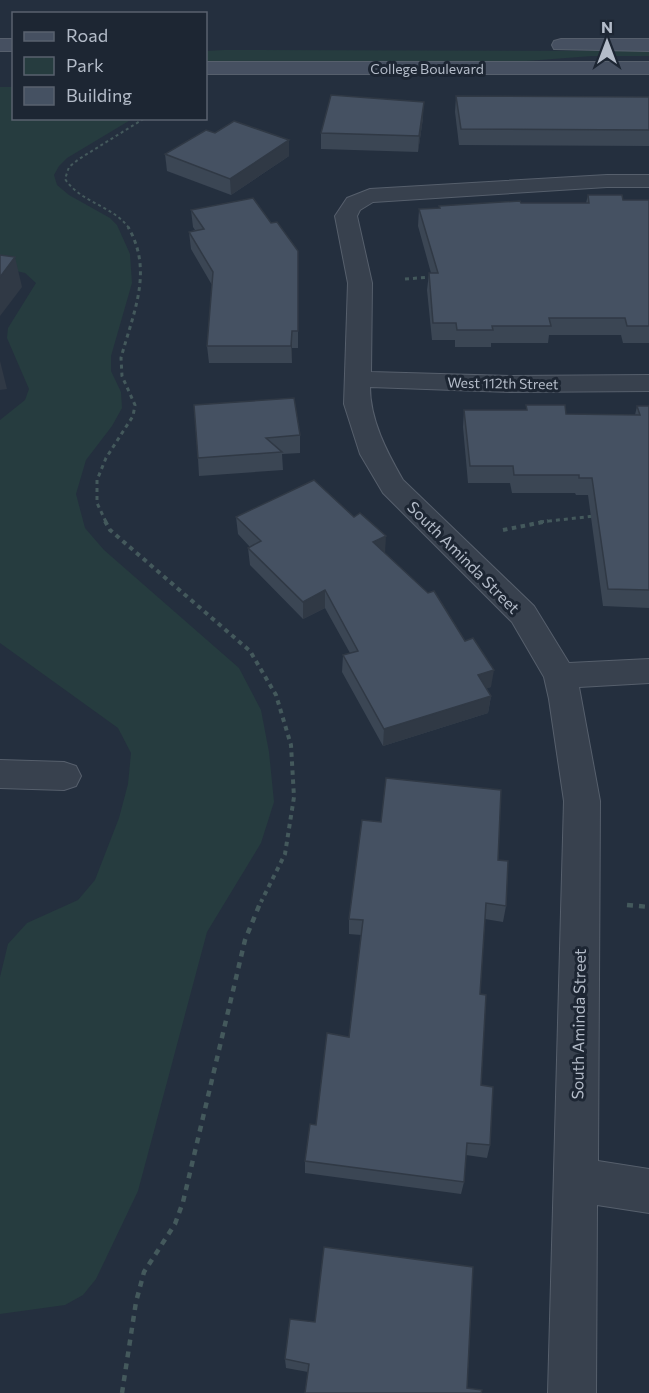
<svg xmlns="http://www.w3.org/2000/svg" width="649" height="1393" font-family="Commissioner,sans-serif">
	<style>
		.green { fill: #263c3f }
		.lines { fill: none; stroke-linecap: round; stroke-linejoin: round }
		.minor-casing { stroke: #565f6c; stroke-width: 2 }
		.secondary-casing { stroke: #565f6c; stroke-width: 2 }
		.path-far3 { stroke: #44595c; stroke-width: 2; stroke-dasharray: 3 3; stroke-linecap: butt }
		.path-far2 { stroke: #44595c; stroke-width: 3; stroke-dasharray: 4 4; stroke-linecap: butt }
		.path-far1 { stroke: #44595c; stroke-width: 4; stroke-dasharray: 4.5 4.5; stroke-linecap: butt }
		.path { stroke: #44595c; stroke-width: 4.5; stroke-dasharray: 6 6; stroke-linecap: butt }
		.minor { fill: #38414e; fill-rule: evenodd }
		.secondary { fill: #465061; fill-rule: evenodd }
		.wall { fill: #3b4654 }
		.shaded-wall { fill: #303945 }
		.building { fill: #455162; stroke: #303945; stroke-width: 1.5 }
		.labels { text-anchor: middle; dominant-baseline: central; stroke-width: 6; stroke-linejoin: round; paint-order: stroke }
		.far-street-label { font-size: 14px; fill: #b4bcc9; stroke: #1d2633 }
		.street-label { font-size: 16px; fill: #b4bcc9; stroke: #1d2633 }
	</style>
	<rect width="100%" height="100%" fill="#242f3e"/>
	<g class="green">
		<path d="M224,50L649,51V56H592L514,62H206V51Z"/>
		<path d="M0,87H13L14,118L132,119L67,158L59,166L54,175L57,185L69,195L110,218L117,225L130,254L132,283L111,356V371L121,392L122,408L112,426L86,460L76,494L85,528L104,550L239,668L261,710L269,752L274,802L261,843L207,932L138,1191L96,1279L83,1295L65,1305L0,1314V977L8,944L27,923L78,900L95,880L119,818L128,784L131,753L118,728L0,643V420L25,400L29,389L7,338L8,328L36,283L25,273L0,267Z"/>
	</g>
	<g class="lines">
		<defs>
			<g id="minor">
				<path d="M607,175H649V187H607L373,202L360,210L357,216L372,283L371,372L511,376L649,375V391L511,392L370,387C370,420 387,452 403,480L534,606L569,663L649,659V683L579,687L600,801L598,1161L649,1169V1213L597,1205L596,1393H548L564,801L549,699L544,677L512,622L383,493L360,454L344,404L348,283L335,216L347,198L370,189Z"/>
				<path d="M0,760L64,762L76,766L81,776L76,786L64,790L0,788Z"/>
			</g>
			<g id="secondary">
				<rect x="0" y="39" width="14" height="12"/>
				<path d="M561,39H649V51L554,49L552,45L554,41Z"/>
				<rect x="206" y="62" width="443" height="12"/>
			</g>
		</defs>
		<use href="#minor" class="minor-casing"/>
		<use href="#secondary" class="secondary-casing"/>
		<path class="path-far3" d="M129,228C112,205 81,203 65,179L69,167L79,159L145,118"/>
		<g class="path-far2">
			<path d="M405,279L431,277"/>
			<path d="M106,522L97,503V480L106,458L133,416L135,405L122,376L121,358C133,313 154,271 128,227"/>
			<path d="M540,522L595,516"/>
		</g>
		<g class="path-far1">
			<path d="M105,521L110,530L250,651L276,695L291,745L294,797L285,854L261,902"/>
			<path d="M503,530L548,521"/>
		</g>
		<g class="path">
			<path d="M627,905L649,907"/>
			<path d="M122,1393L136,1302L144,1272L175,1224L183,1202L245,940L261,901"/>
		</g>
		<use href="#minor" class="minor"/>
		<use href="#secondary" class="secondary"/>
	</g>
	<g class="wall">
		<path d="M456,96L649,97V146L459,145L455,112Z"/>
		<path d="M423,118L418,152L321,149V133Z"/>
		<path d="M289,140V156L231,195L167,171L165,154Z"/>
		<path d="M588,195L623,200H649V343H623L621,335H549L548,343H491V347H455V340H432L427,290L429,273H431L418,226L419,209L439,208V206L521,203H586Z"/>
		<path d="M191,210L271,223L298,251V348H292V363H209L207,346L212,285L191,249L189,232L195,230L193,227Z"/>
		<path d="M294,398L300,435V453L282,454L283,470L199,476L198,458Z"/>
		<path d="M526,405L566,414L635,415L637,406H649V608L603,606L588,495H576L575,493H512L510,483H468L463,427L464,410H526Z"/>
		<path d="M236,517L385,553L491,687L486,688L491,696L488,713L383,746L342,672L343,655L350,653L325,608L303,619L250,565L248,548L250,547L238,534Z"/>
		<path d="M498,860L506,906L503,922L485,919L480,994L481,1085L490,1145L487,1158L466,1155L464,1182L461,1194L305,1173V1161L349,1037L361,935L349,934V919Z"/>
		<path d="M315,1322L308,1372L286,1368L285,1359Z"/>
	</g>
	<g class="shaded-wall">
		<path d="M424,102L423,118L418,152L419,136Z"/>
		<path d="M289,140V156L231,195L230,179Z"/>
		<path d="M15,257L22,287L0,316V277Z"/>
		<path d="M292,331V363L291,346Z"/>
		<path d="M0,361L7,389L0,390Z"/>
		<path d="M386,536L385,554L373,542Z"/>
		<path d="M325,590V608L303,619V602Z"/>
		<path d="M494,670L491,687L476,692L478,675Z"/>
		<path d="M491,696L488,713L383,746L384,729Z"/>
	</g>
	<g class="building">
		<path d="M331,95L424,102L419,136L321,133Z"/>
		<path d="M456,96L649,97V130L461,129Z"/>
		<path d="M234,121L289,140L230,179L165,154L206,130L215,133Z"/>
		<path d="M588,195H622L623,200H649V326H627L625,318H549L551,326H492L493,330H457L456,323H433L429,273H438L419,209L440,208L439,206L520,201L521,203H589Z"/>
		<path d="M253,198L271,223L277,222L298,251V331H292L291,346H207L213,272L189,232L204,229L191,210Z"/>
		<path d="M0,255L15,257L0,277Z"/>
		<path d="M294,398L300,435L266,438L282,452L198,458L194,405Z"/>
		<path d="M526,405H565L566,414L640,415L637,406H649V590L608,589L592,478H579V475H514L513,466H470L464,410H527Z"/>
		<path d="M314,480L354,517L360,513L386,536L373,542L428,593L434,591L465,641L473,638L494,670L478,675L491,696L384,729L343,655L358,651L325,590L303,602L248,548L261,541L236,517Z"/>
		<path d="M386,778L501,790L498,860L508,861L506,906L486,903L480,994L486,995L481,1085L493,1087L490,1145L467,1143L464,1182L305,1161L310,1124L316,1125L327,1033L349,1037L363,920L349,919L362,820L381,822Z"/>
		<path d="M324,1247L473,1267L467,1388L482,1390L481,1393H305L309,1364L285,1359L290,1319L315,1322Z"/>
	</g>
	<g class="labels">
		<g class="far-street-label">
			<text x="427" y="68">College Boulevard</text>
			<text transform="translate(503 383) rotate(1)">West 112th Street</text>
		</g>
		<g class="street-label">
			<text transform="translate(464 557) rotate(45)">South Aminda Street</text>
			<text transform="translate(578 1024) rotate(-89)">South Aminda Street</text>
		</g>
	</g>
	<rect x="12" y="12" width="195" height="108" fill="#1d2633" stroke="#59626f" stroke-width="1.5"/>
	<rect x="24" y="32" width="30" height="9" fill="#465061" stroke="#59626f" stroke-width="1.5"/>
	<text x="66" y="42" font-size="18" fill="#b4bcc9">Road</text>
	<rect x="24" y="57" width="30" height="18" fill="#263c3f" stroke="#59626f" stroke-width="1.5"/>
	<text x="66" y="72" font-size="18" fill="#b4bcc9">Park</text>
	<rect x="24" y="87" width="30" height="18" fill="#455162" stroke="#59626f" stroke-width="1.5"/>
	<text x="66" y="102" font-size="18" fill="#b4bcc9">Building</text>
	<g transform="translate(607 42)" stroke="#1d2633" stroke-width="4.5" paint-order="stroke">
	<path d="M0-4.5L10 22L0 15L-10 22Z" fill="#b4bcc9"/>
	<text y="-9" font-size="16" font-weight="bold" text-anchor="middle" fill="#b4bcc9">N</text>
	</g>
</svg>
